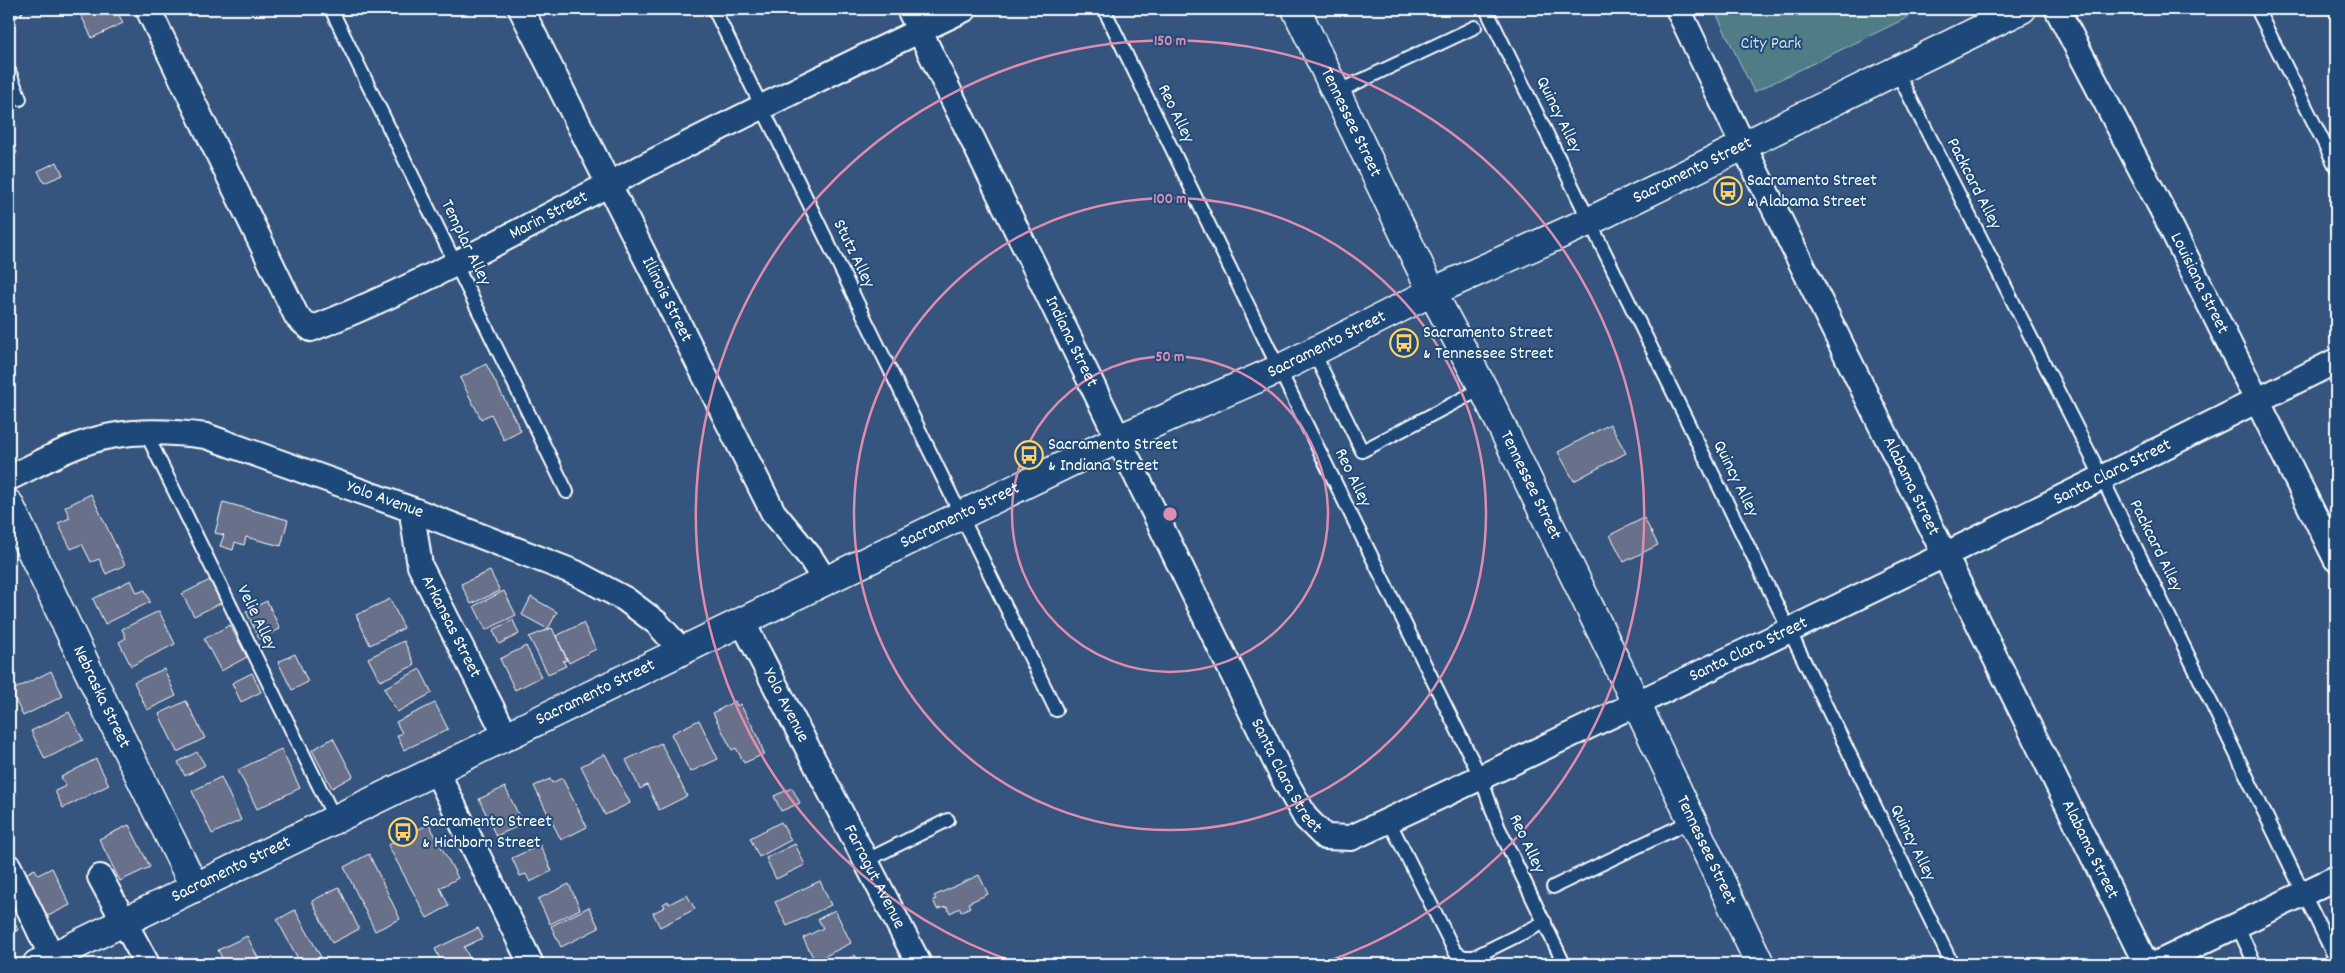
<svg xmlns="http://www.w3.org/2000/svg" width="2345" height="973" font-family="Dekko,sans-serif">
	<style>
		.green { fill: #4f7c85; stroke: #a7bec2 }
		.building { fill: #676f8a; stroke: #fff }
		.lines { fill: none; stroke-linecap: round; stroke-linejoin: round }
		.lane-casing { stroke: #fff; stroke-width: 16 }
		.street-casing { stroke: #fff; stroke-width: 28 }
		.secondary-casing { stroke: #fff; stroke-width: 31 }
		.lane { stroke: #1f4a7a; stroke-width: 12 }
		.street { stroke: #1f4a7a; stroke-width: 24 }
		.secondary { stroke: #1f4a7a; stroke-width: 28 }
		.ring { fill: none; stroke: #e08cad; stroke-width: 2.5 }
		.labels { text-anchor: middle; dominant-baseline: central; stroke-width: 4; stroke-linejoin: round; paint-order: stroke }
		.park-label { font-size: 18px; fill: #d3dee0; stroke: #1f4a7a }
		.street-label { font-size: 18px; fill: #fff; stroke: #1f4a7a }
		.poi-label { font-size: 18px; fill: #fff; stroke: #1f4a7a; text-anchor: start }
		.centre { fill: #e08cad; stroke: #1f4a7a; stroke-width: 2.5 }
		.ring-label { font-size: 15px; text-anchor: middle; font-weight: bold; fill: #e08cad; stroke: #1f4a7a; stroke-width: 4; stroke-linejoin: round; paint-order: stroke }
	</style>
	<rect width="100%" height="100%" fill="#35557f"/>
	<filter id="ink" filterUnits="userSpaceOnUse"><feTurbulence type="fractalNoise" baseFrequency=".02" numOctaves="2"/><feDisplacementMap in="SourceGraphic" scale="10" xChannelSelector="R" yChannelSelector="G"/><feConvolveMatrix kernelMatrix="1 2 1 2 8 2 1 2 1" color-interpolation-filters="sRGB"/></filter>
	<g filter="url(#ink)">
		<path class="green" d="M1714,9H1925L1754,92Z"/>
		<g class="building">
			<path d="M78,9H116L123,23L92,38Z"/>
			<path d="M9,134L17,153L9,157Z"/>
			<path d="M57,162L63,175L44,183L38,171Z"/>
			<path d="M486,364L521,431L504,440L491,414L481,419L460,378Z"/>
			<path d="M1610,424L1626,453L1574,481L1558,452Z"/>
			<path d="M91,494L125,565L106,574L99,559L91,562L82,544L71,549L58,523L70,518L65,507Z"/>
			<path d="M223,502L288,520L281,546L246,537L244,545L235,542L233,550L220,546L224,535L215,533Z"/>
			<path d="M1644,518L1658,545L1624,562L1610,535Z"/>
			<path d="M490,571L500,591L471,604L461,584Z"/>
			<path d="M131,580L137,593L145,590L150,602L105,624L93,599Z"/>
			<path d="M210,580L221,603L194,616L182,594Z"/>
			<path d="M504,591L516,615L486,630L474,606Z"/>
			<path d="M531,597L557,612L548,629L522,615Z"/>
			<path d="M390,599L404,628L370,645L356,615Z"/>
			<path d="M267,601L280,629L259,639L246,611Z"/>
			<path d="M159,611L175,644L131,666L119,642L126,638L122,629Z"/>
			<path d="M513,620L519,634L499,644L493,630Z"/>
			<path d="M583,623L596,649L569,663L556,636Z"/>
			<path d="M230,625L247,657L221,671L204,639Z"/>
			<path d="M552,628L567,660L563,661L566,666L548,674L529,637Z"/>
			<path d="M404,641L415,665L380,681L368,658Z"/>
			<path d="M526,646L541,677L515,690L500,659Z"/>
			<path d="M295,654L308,682L292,690L278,662Z"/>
			<path d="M164,669L176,696L147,710L134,682Z"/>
			<path d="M420,669L432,693L397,712L384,688Z"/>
			<path d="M51,671L63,696L23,716L11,691Z"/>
			<path d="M252,673L261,692L241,702L232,683Z"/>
			<path d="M186,701L205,738L177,752L159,714Z"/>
			<path d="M735,701L737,706L740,704L758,736L764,754L744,763L736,748L732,750L713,713Z"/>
			<path d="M435,703L448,729L404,750L397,736L402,733L396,722Z"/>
			<path d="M69,712L83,740L45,759L31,731Z"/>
			<path d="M699,720L718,759L690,772L671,734Z"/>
			<path d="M333,738L353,776L332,788L312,750Z"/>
			<path d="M661,743L687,796L659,810L647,785L640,789L626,760Z"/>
			<path d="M281,749L300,788L257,809L238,770Z"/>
			<path d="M197,752L205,765L185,776L178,762Z"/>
			<path d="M605,754L630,803L605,815L581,766Z"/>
			<path d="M96,759L109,785L63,808L55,791L66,786L61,777Z"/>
			<path d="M221,777L241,820L212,834L192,791Z"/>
			<path d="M562,778L587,827L561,840L534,786L550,779L552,783Z"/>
			<path d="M505,787L523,824L496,836L479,799Z"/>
			<path d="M792,788L800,803L781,811L774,796Z"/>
			<path d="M781,822L791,840L759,857L750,838Z"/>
			<path d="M429,824L458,878L440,888L449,906L427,918L388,845Z"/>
			<path d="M129,825L150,867L120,881L99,839Z"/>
			<path d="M795,844L805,865L776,879L766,858Z"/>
			<path d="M540,845L552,871L530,882L526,874L520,876L512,858Z"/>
			<path d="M369,854L400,919L375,931L344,867Z"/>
			<path d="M52,868L70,905L44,918L23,875L35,869L38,875Z"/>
			<path d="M979,875L988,894L968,903L970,907L961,912L960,908L950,913L947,907L937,909L933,900L936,899L934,896Z"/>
			<path d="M820,881L831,905L787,926L775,902Z"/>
			<path d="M569,884L580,909L550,924L538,899Z"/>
			<path d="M339,887L359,929L332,943L312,901Z"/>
			<path d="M687,895L695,909L660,927L653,913L665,907L663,904L668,901L669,904Z"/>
			<path d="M589,907L599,928L561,947L551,926Z"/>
			<path d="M9,910L18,930L9,935Z"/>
			<path d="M295,910L321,957L308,964H301L277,920Z"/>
			<path d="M835,910L851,943L815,961L803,938L823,928L818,919Z"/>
			<path d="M478,928L483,938L464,947L472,963L428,964L440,959L435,949Z"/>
			<path d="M247,936L261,964H225L218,950Z"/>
			<path d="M855,955L860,964H838Z"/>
			<path d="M1913,955L1917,964H1894Z"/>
			<path d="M628,959L631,964H617Z"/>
		</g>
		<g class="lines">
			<defs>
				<g id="lane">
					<path d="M331,9L567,492"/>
					<path d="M714,9L1056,710"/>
					<path d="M1104,9L1279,369L1481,778L1498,826L1564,964"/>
					<path d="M1486,9L1952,964"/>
					<path d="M2257,9L2336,167"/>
					<path d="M9,13L16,9"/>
					<path d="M1896,70L2102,478L2336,960"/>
					<path d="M9,71L20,99"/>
					<path d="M1337,92L1475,27"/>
					<path d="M1313,351L1362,451L1483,388"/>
					<path d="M146,433L335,819"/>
					<path d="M1389,821L1455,952L1464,957H1474L1545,922"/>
					<path d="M867,860L948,820"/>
					<path d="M1553,887L1691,821"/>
					<path d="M2237,925L2255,964"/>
				</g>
				<g id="street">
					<path id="s1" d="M148,9L297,317L311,329C419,287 520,230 623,177C736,119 850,63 965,9"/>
					<path id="s2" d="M521,9L773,512L810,557L825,581"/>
					<path id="s3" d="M909,9L1284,779L1306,818L1325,837L1351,838C1682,684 2010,525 2336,361"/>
					<path id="s4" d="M1678,9L1743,145L2146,964"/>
					<path id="s5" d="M2057,9L2168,221L2336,559"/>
					<path id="s6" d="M9,478C41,463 75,442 111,436C142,430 175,432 206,436L416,511L576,573L625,599L657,623L682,651"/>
					<path id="s7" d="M416,511L413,520L420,566L506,736"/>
					<path id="s8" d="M742,621L919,964"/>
					<path d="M436,770L531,964"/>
					<path d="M9,867L52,957"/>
					<path d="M100,877L147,964"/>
					<path d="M2156,964L2336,878"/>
				</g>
				<g id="secondary">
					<path id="s9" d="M1296,9L1432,292L1483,388L1637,705L1760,964"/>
					<path id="s10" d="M9,504L110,716L195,888"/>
					<path id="s11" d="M37,964L1118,439L1279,369L1432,292L1590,221L2022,9"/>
				</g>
			</defs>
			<use href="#lane" class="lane-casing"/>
			<use href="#street" class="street-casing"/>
			<use href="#secondary" class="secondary-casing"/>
			<use href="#lane" class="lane"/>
			<use href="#street" class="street"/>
			<use href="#secondary" class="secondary"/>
		</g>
	</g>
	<g class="ring">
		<circle cx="1170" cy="514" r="158"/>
		<circle cx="1170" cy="514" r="316"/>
		<path d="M1020 964A474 474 0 1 1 1320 964"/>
	</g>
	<defs>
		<symbol id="bus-ring" viewBox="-11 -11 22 22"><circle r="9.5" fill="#1f4a7a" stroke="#ffd166" stroke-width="1.5"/><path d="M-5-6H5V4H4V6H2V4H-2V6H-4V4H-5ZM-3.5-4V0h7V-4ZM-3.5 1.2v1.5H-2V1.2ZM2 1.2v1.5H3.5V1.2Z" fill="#ffd166"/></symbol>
	</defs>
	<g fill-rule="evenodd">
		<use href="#bus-ring" x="1712" y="175" width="32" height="32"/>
		<use href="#bus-ring" x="1388" y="327" width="32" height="32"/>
		<use href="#bus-ring" x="1013" y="439" width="32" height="32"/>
		<use href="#bus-ring" x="387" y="816" width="32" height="32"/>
	</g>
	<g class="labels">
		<g class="park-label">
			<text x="1771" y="44">City Park</text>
		</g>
		<g class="street-label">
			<text transform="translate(1175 114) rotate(64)">Reo Alley</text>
			<text transform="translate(1558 115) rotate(64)">Quincy Alley</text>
			<text stroke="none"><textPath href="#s9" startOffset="126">Tennessee Street</textPath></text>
			<text stroke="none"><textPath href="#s11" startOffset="1836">Sacramento Street</textPath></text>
			<text transform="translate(1973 184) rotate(63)">Packcard Alley</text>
			<text stroke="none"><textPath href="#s1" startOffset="624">Marin Street</textPath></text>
			<text transform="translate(465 243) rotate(64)">Templar Alley</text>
			<text transform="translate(853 254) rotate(64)">Stutz Alley</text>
			<text stroke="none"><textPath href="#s5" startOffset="309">Louisiana Street</textPath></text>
			<text stroke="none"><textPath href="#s2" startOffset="325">Illinois Street</textPath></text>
			<text stroke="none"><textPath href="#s3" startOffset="370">Indiana Street</textPath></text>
			<text stroke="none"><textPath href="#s11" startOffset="1431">Sacramento Street</textPath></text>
			<text stroke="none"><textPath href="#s3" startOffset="1799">Santa Clara Street</textPath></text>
			<text transform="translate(1352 478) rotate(64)">Reo Alley</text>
			<text transform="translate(1735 479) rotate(64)">Quincy Alley</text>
			<text stroke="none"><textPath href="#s9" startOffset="531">Tennessee Street</textPath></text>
			<text stroke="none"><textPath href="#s4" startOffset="531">Alabama Street</textPath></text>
			<text stroke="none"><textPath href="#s6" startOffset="396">Yolo Avenue</textPath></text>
			<text stroke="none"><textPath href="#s11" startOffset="1026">Sacramento Street</textPath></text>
			<text transform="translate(2155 546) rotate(64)">Packcard Alley</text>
			<text transform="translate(256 618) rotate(64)">Velie Alley</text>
			<text stroke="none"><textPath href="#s7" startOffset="124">Arkansas Street</textPath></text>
			<text stroke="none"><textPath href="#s3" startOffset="1394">Santa Clara Street</textPath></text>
			<text stroke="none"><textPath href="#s11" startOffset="621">Sacramento Street</textPath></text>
			<text stroke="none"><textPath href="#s10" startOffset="214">Nebraska Street</textPath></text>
			<text stroke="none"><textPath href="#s8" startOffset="95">Yolo Avenue</textPath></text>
			<text stroke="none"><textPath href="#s3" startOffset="855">Santa Clara Street</textPath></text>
			<text transform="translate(1912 843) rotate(64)">Quincy Alley</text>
			<text transform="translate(1526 844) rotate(65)">Reo Alley</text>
			<text stroke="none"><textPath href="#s9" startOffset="936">Tennessee Street</textPath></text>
			<text stroke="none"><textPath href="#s4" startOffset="936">Alabama Street</textPath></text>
			<text stroke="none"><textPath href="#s11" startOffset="216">Sacramento Street</textPath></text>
			<text stroke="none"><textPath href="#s8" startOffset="288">Farragut Avenue</textPath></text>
		</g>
		<g class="poi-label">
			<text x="1747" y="181">Sacramento Street<tspan x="1747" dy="21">&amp; Alabama Street</tspan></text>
			<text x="1423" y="333">Sacramento Street<tspan x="1423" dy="21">&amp; Tennessee Street</tspan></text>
			<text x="1048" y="445">Sacramento Street<tspan x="1048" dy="21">&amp; Indiana Street</tspan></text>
			<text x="422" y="822">Sacramento Street<tspan x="422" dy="21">&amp; Hichborn Street</tspan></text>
		</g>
	</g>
	<circle cx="1170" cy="514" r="8" class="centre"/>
	<g class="ring-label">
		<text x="1170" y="45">150 m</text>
		<text x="1170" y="203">100 m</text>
		<text x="1170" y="361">50 m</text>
	</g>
	<rect width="2345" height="973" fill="none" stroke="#1f4a7a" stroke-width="30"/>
	<rect x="15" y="15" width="2315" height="943" fill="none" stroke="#fff" stroke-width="2" filter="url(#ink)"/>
</svg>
